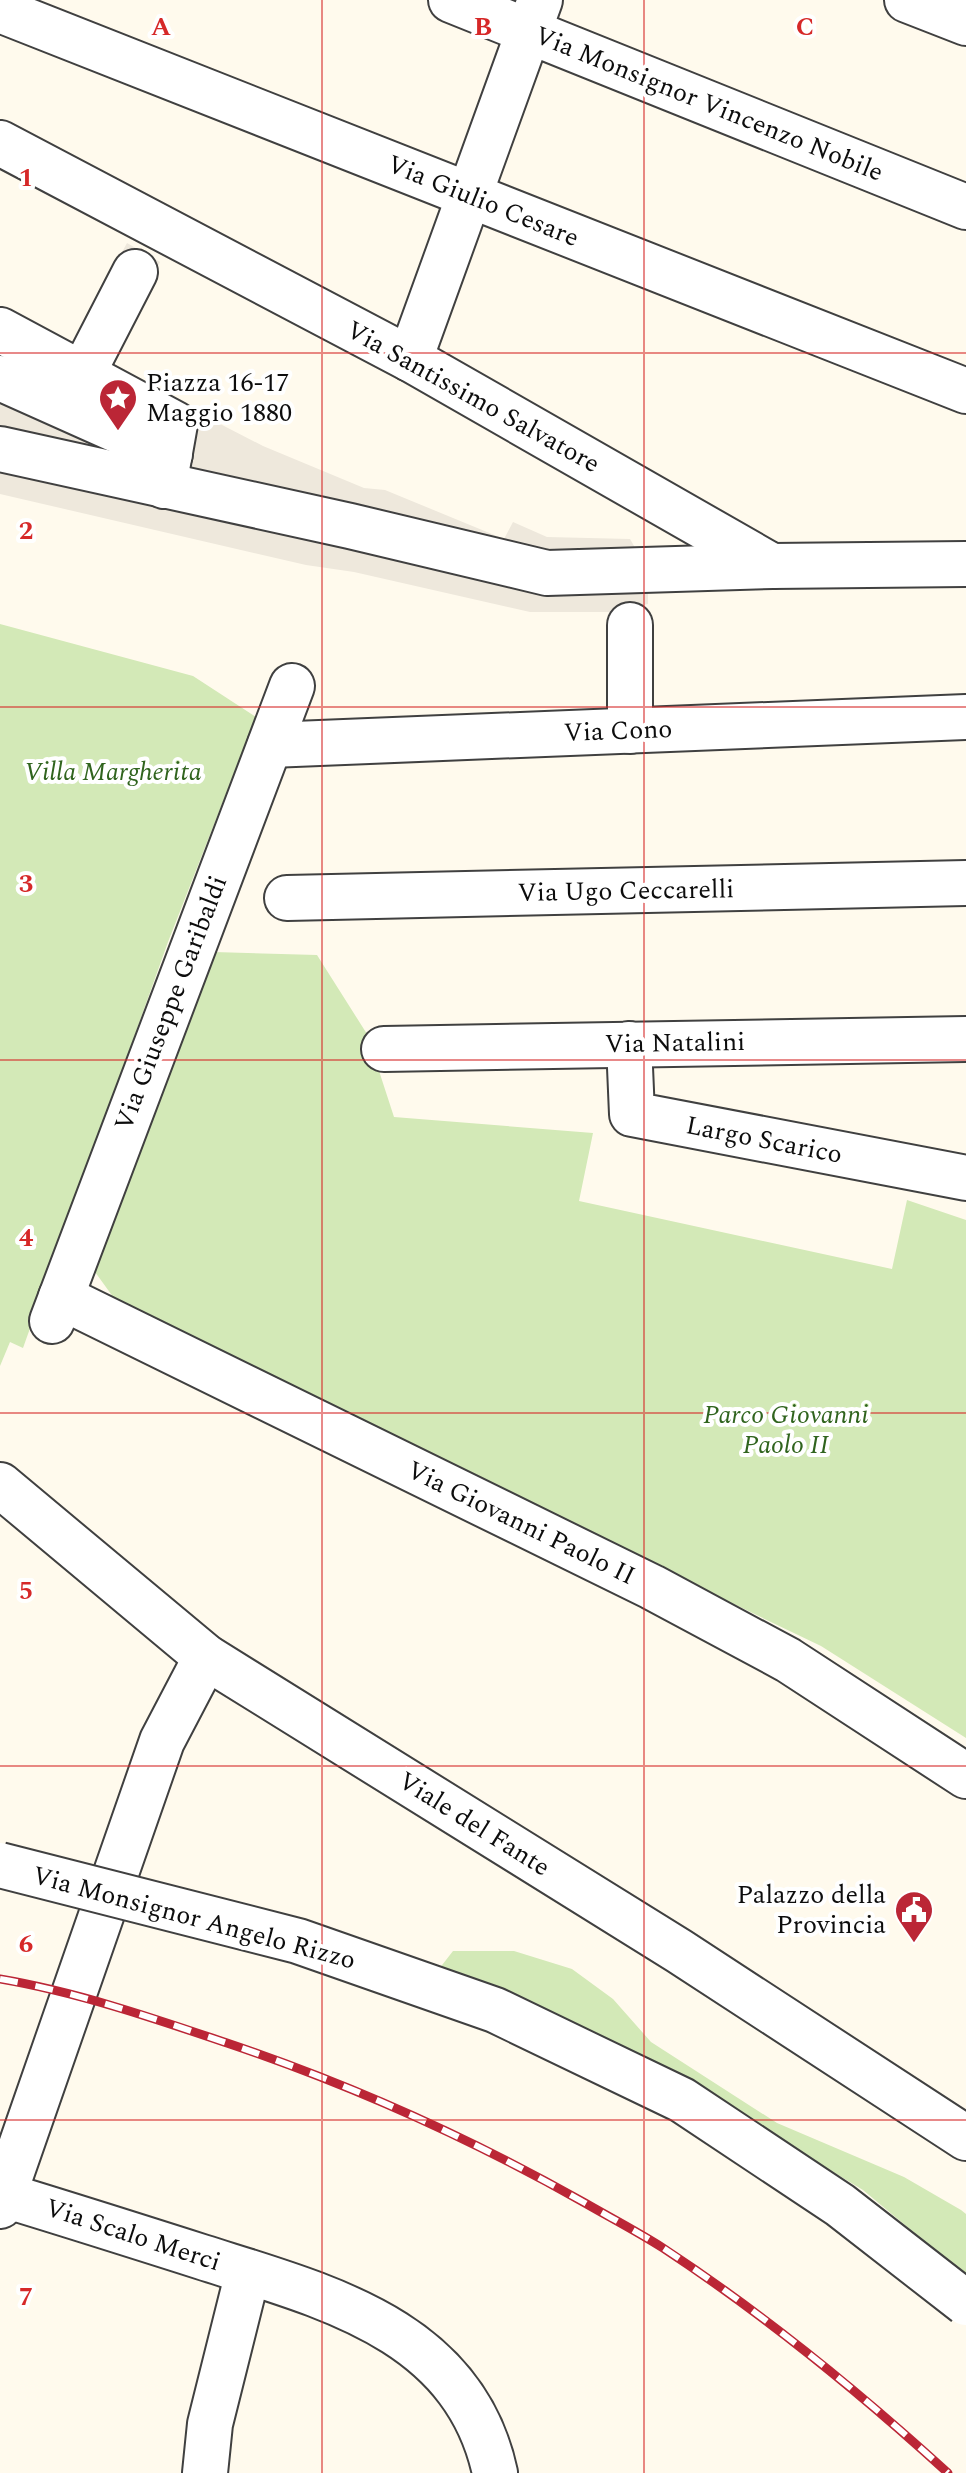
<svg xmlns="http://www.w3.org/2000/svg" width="966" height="2473" font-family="Spectral,serif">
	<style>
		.green { fill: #d3e9b7 }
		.plaza { fill: #eee8dc }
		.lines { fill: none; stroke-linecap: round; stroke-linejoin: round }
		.minor-casing { stroke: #404040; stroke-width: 48 }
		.minor { stroke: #fff; stroke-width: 44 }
		.rail-casing { stroke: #bb2636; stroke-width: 9 }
		.rail { stroke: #fff; stroke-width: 6; stroke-dasharray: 18; stroke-linecap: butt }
		.minor-bridge-casing { stroke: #404040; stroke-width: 48; stroke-linecap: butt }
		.minor-bridge { stroke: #fff; stroke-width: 44 }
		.grid { fill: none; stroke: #d62828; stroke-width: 2; stroke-opacity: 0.55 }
		.labels { text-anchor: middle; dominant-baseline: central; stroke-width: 8; stroke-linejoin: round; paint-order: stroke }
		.street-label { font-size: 26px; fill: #0d0d0d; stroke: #fff }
		.poi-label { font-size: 26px; fill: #0d0d0d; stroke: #fff; text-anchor: start }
		.park-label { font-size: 26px; font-style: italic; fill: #30641e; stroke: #fff }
		.grid-label { font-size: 26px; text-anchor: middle; font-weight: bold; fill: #d62828; stroke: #fff; stroke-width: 8; stroke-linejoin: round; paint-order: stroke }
	</style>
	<rect width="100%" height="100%" fill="#fffaed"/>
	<g class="green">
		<path d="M0,624L193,676L256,717L168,942L23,1348L10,1342L0,1366Z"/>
		<path d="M214,952L317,955L367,1034L394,1117L593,1133L579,1201L892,1269L907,1200L966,1220V1738L821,1646L149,1323L116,1301L90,1265Z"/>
		<path d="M453,1951H514L572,1969L613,1999L651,2042L777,2123L904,2177L961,2210L966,2214V2276L863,2190L740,2116L439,1969Z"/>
	</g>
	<path class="plaza" d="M127,243L160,262L106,365L263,446L364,488L385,490L504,539L513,522L547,537L630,539L648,570V604L611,612H530L354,572L306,565L0,494V306L73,343Z"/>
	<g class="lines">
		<defs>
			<g id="minor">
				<path d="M451,0L966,207"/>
				<path d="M907,0L966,23"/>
				<path d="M0,10L966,391"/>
				<path d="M0,143L410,359L772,566L966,564"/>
				<path d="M0,330L175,424L164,486"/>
				<path d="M410,359L540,0"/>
				<path d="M83,373L135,272"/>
				<path d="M0,378L170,454"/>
				<path d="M0,449L350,526L547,573L772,566"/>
				<path d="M630,625V731"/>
				<path d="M270,745L966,717"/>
				<path d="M287,898L966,883"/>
				<path d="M629,1044L632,1114L966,1178"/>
				<path d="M384,1049L966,1039"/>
				<path d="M61,1297L652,1587L788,1660L966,1776"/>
				<path d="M52,1321L292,686"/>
				<path d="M0,1485L206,1657L679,1951L966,2138"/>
				<path d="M4,2195C70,2215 136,2236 202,2257C324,2296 464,2329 495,2473"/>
				<path d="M0,2206L162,1741L206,1657"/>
				<path d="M205,2473L210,2424L248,2272"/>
			</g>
		</defs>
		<use href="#minor" class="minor-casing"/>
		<use href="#minor" class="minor"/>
		<defs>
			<path id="rail" d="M0,1979C77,1992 153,2018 227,2043C352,2085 470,2138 585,2203C611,2218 638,2232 663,2248C765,2315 858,2391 948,2473"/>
		</defs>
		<use href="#rail" class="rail-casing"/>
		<use href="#rail" class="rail"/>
		<defs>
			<path id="minor-bridge" d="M0,1865L298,1941L495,2010L682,2100L840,2205L966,2303"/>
		</defs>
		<use href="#minor-bridge" class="minor-bridge-casing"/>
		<use href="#minor-bridge" class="minor-bridge"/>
	</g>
	<path class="grid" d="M322,0V2473M644,0V2473M0,353H966M0,707H966M0,1060H966M0,1413H966M0,1766H966M0,2120H966"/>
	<defs>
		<symbol id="sight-pin" viewBox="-11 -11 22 30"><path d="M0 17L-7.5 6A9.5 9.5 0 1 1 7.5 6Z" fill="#bb2636" stroke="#fff"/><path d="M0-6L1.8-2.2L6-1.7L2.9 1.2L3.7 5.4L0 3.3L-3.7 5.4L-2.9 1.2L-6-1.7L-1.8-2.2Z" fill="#fff"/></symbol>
		<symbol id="civic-pin" viewBox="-11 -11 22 30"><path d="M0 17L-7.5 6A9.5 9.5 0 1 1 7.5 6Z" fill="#bb2636" stroke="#fff"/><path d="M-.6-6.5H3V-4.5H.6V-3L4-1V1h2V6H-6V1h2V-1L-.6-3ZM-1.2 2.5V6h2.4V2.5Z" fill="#fff"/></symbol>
	</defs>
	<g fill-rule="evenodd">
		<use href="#sight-pin" x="96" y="376" width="44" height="60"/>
		<use href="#civic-pin" x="892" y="1888" width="44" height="60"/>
	</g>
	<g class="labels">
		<g class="street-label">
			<text transform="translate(709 104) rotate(22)">Via Monsignor Vincenzo Nobile</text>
			<text transform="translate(483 201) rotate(22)">Via Giulio Cesare</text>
			<text transform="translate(473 397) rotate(29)">Via Santissimo Salvatore</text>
			<text transform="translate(618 731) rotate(-2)">Via Cono</text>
			<text transform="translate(626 891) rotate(-1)">Via Ugo Ceccarelli</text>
			<text transform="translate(171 1003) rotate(-69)">Via Giuseppe Garibaldi</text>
			<text transform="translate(675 1043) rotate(-1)">Via Natalini</text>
			<text transform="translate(764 1140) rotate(11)">Largo Scarico</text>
			<text transform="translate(521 1523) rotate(26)">Via Giovanni Paolo II</text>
			<text transform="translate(474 1824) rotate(32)">Viale del Fante</text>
			<text transform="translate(194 1918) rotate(15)">Via Monsignor Angelo Rizzo</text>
			<text transform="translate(133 2235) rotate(18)">Via Scalo Merci</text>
		</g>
		<g class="poi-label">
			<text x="146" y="383">Piazza 16-17<tspan x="146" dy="30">Maggio 1880</tspan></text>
			<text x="886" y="1895" text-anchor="end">Palazzo della<tspan x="886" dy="30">Provincia</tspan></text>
		</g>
		<g class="park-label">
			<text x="113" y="772">Villa Margherita</text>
			<text x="786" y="1415">Parco Giovanni<tspan x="786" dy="30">Paolo II</tspan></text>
		</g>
	</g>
	<g class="grid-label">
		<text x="161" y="35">A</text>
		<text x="483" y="35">B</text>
		<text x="805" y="35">C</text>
		<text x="26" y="186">1</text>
		<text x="26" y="539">2</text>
		<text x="26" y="892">3</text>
		<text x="26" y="1246">4</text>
		<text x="26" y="1599">5</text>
		<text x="26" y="1952">6</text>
		<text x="26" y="2305">7</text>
	</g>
</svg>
